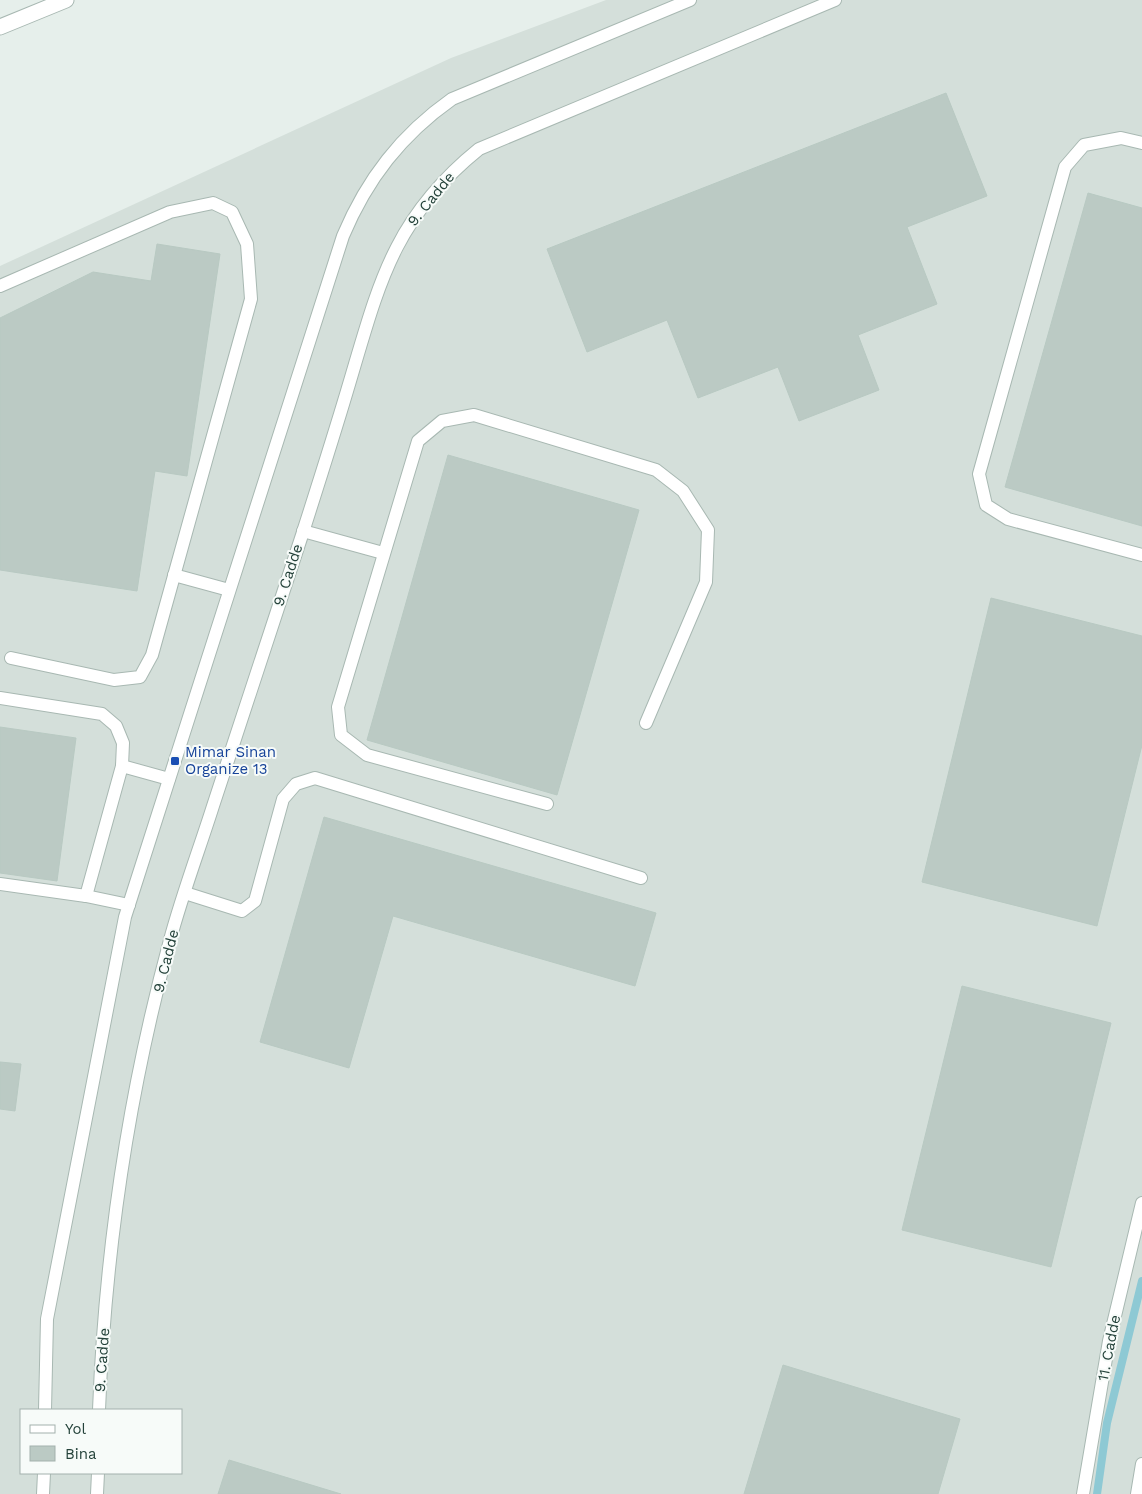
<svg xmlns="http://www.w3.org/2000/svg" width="1142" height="1494" font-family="'Work Sans',sans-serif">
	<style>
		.built { fill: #d4dfda; fill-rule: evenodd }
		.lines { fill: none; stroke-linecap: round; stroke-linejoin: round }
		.stream { stroke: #8ec9d4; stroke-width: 8 }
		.building { fill: #bbcac4; stroke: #b8c9c2 }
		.service-casing { stroke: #a8b8b2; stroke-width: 14 }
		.tertiary-casing { stroke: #a8b8b2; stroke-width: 17 }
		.service { stroke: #fff; stroke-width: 12 }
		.tertiary { stroke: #fff; stroke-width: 15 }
		.transit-dot { fill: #1a4fb4; stroke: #f7fbf9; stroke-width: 2 }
		.labels { text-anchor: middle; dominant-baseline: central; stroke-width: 4; stroke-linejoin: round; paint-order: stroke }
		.street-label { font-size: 15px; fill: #24423a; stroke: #f7fbf9 }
		.transit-label { font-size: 15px; fill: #164399; stroke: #f7fbf9; text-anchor: start }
	</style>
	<rect width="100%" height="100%" fill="#e6efeb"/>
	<path class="built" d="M606,0H1142V1494H0V266L451,58ZM21,1410H181V1473H21Z"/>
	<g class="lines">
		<path class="stream" d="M1097,1494L1107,1423L1142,1281"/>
	</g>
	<g class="building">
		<path d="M946,93L987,196L907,227L937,304L858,335L879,390L799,421L778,367L698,398L667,320L587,352L547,249Z"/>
		<path d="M1088,193L1142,208V526L1005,487Z"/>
		<path d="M157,244L220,254L187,476L155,471L137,591L0,570V318L93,272L151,281Z"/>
		<path d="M448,455L639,510L557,795L367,740Z"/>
		<path d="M991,598L1142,636V745L1097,926L922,882Z"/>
		<path d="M0,727L76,738L57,881L0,873Z"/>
		<path d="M324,817L656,913L635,986L393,916L349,1068L260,1042Z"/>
		<path d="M962,986L1111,1023L1051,1267L902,1230Z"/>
		<path d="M0,1062L21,1064L15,1111L0,1109Z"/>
		<path d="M783,1365L960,1419L938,1494H744Z"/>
		<path d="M229,1460L341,1494H218Z"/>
	</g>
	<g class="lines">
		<defs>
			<g id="service">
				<path d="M1142,143L1121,138L1084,145L1065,167L979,474L986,505L1008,519L1142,555"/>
				<path d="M0,286L170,212L213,203L232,212L247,244L251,299L152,655L140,677L114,680L11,658"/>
				<path d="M303,531L383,553"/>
				<path d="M174,575L229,590"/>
				<path d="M0,698L102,714L116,726L123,743L122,766L86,896"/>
				<path d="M122,766L169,779"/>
				<path d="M547,804L367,755L341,735L338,707L418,441L442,421L474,415L656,470L683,491L708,530L706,582L646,723"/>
				<path d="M0,884L86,896L129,905"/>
				<path d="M185,893L242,911L255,901L283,799L296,784L315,778L641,878"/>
				<path d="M45,1410L47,1319L125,917L343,236C367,179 401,135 452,99L690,0"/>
				<path d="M99,1410C105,1253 129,1092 170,940C182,895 199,850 213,806C243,714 273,623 303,532C318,485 333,438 347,391C378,288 391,220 479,149L835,0"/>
				<path d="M43,1494L44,1473"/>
				<path d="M97,1494L98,1473"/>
				<path d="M1083,1494L1109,1341L1142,1203"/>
				<path d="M1137,1494L1142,1464"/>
			</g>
			<path id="tertiary" d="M0,27L66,0"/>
		</defs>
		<use href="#service" class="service-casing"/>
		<use href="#tertiary" class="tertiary-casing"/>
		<use href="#service" class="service"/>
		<use href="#tertiary" class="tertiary"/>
	</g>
	<rect class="transit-dot" x="170" y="756" width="10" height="10" rx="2.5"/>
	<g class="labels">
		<g class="street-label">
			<text transform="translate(431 199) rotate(-51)">9. Cadde</text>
			<text transform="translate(288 575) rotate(-72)">9. Cadde</text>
			<text transform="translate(166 961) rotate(-76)">9. Cadde</text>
			<text transform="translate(1109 1348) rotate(-79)">11. Cadde</text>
			<text transform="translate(102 1360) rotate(-86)">9. Cadde</text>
		</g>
		<g class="transit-label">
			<text x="185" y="752">Mimar Sinan<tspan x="185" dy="17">Organize 13</tspan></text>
		</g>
	</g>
	<rect x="20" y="1409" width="162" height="65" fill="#f7fbf9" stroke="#a3b1ad"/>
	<rect x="30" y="1425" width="25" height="8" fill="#ffffff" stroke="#a3b1ad"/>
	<text x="65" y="1434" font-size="15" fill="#24423a">Yol</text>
	<rect x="30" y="1446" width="25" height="15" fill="#bbcac4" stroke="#a3b1ad"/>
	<text x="65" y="1459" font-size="15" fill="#24423a">Bina</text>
</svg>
